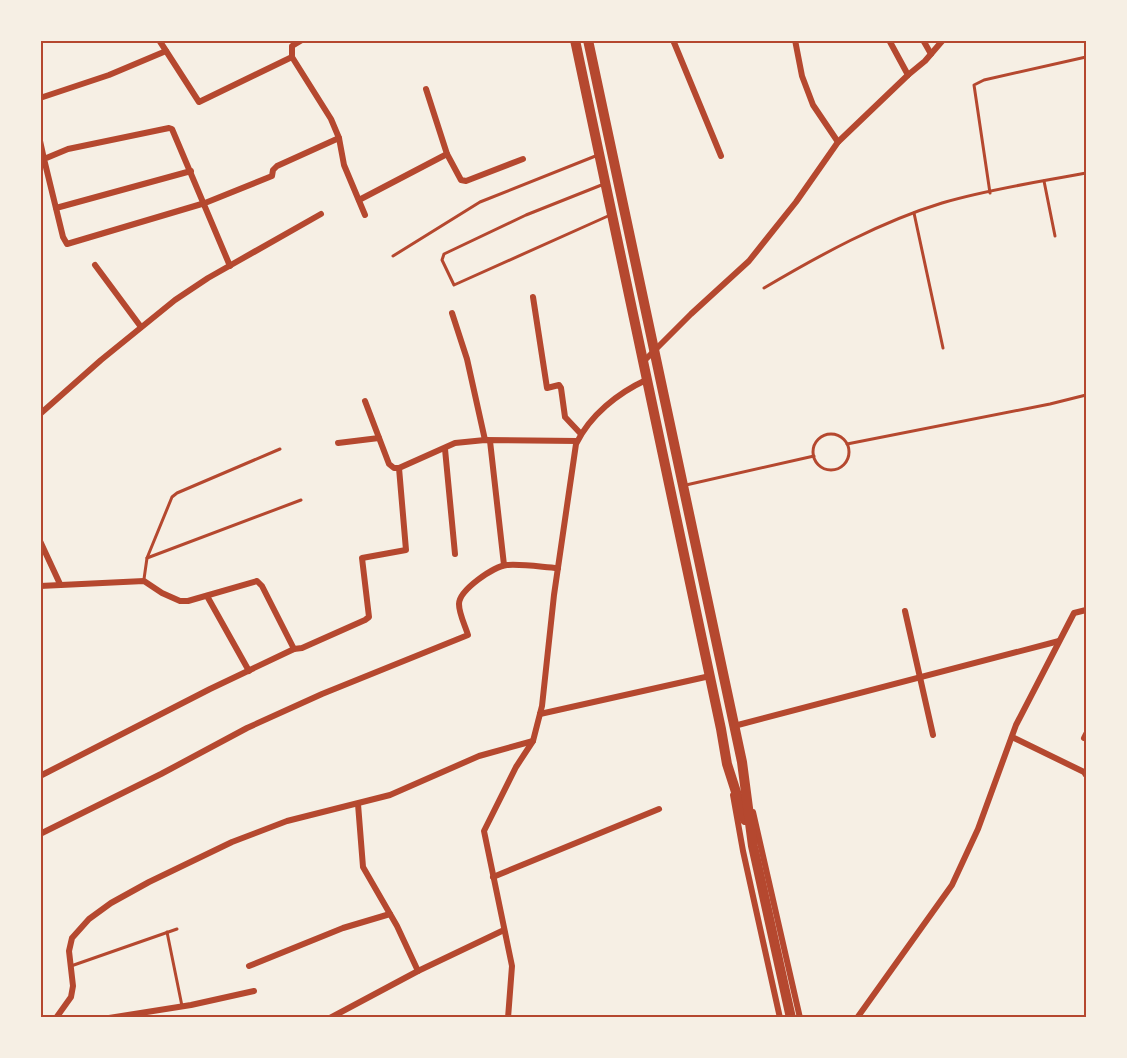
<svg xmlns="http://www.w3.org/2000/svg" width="1127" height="1058" font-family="'Archivo Narrow',sans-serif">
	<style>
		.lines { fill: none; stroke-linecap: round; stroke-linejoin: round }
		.service { stroke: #b5482f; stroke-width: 3 }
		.minor { stroke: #b5482f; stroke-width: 6 }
		.primary { stroke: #b5482f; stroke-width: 10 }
		.neatline { fill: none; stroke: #b5482f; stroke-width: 2 }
	</style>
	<rect width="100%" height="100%" fill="#f6efe4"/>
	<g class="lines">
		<g class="service">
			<path d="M1044,181L1055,236"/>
			<path d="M604,184L526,215L444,254L442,260L454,285L608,216"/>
			<path d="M990,193L974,85L984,80L1086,57"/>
			<path d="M914,213L943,348"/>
			<path d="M393,256L480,202L598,155"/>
			<path d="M764,288C820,255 880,222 942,203C989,189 1039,182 1086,173"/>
			<circle cx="831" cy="452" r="18"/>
			<path d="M847,444L1050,404L1086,395"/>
			<path d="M686,485L814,456"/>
			<path d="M147,558L301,500"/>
			<path d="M144,579L147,558L172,497L177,493L280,449"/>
			<path d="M167,932L182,1006"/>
			<path d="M71,966L177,929"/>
		</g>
		<g class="minor">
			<path d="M159,40L199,102L292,57"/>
			<path d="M302,40L292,46V57L331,119L339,138L344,165L365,215"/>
			<path d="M673,40L721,156"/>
			<path d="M795,40L802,76L813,105L838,142"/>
			<path d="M889,40L908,75"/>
			<path d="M923,40L931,54"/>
			<path d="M40,98L109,75L166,51"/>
			<path d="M40,141L44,159L42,160"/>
			<path d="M447,154L461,180L466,181L523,159"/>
			<path d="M359,200L447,154L426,89"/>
			<path d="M56,208L191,171"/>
			<path d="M95,265L141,327"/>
			<path d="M230,266L172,129L169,128L68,149L44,159L63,237L67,244L205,203L272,176L273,170L277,166L339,138"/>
			<path d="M533,297L547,388L559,385L561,388L565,417L581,434"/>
			<path d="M452,313L467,359L485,440"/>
			<path d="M644,361L691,314L749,261L796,202L838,142L908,75L925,61L943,40"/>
			<path d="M365,401L389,464L394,468H399L455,443L485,440L577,441"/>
			<path d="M40,414L101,360L175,300L208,278L321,214"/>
			<path d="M490,441L504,565"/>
			<path d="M338,443L379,438"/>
			<path d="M445,449L455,554"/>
			<path d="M40,541L60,584"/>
			<path d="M40,586L144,581L162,593L180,601H188L257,581L262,586L294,649"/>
			<path d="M207,596L249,671"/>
			<path d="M905,611L933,735"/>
			<path d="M540,714L710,676"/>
			<path d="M734,726L1059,641"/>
			<path d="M1012,737L1084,772L1086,775"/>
			<path d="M1084,738L1086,734"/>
			<path d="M40,776L210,689L294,649L302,648L365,620L369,617L362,558L406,550L399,468"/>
			<path d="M733,795L743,851L780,1018"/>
			<path d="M358,804L363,867L397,926L418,971"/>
			<path d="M753,812L800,1018"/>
			<path d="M40,834L161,774L247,728L322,694L468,635C465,625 459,614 459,604C459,590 494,566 507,565C524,564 542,567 558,568"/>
			<path d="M493,877L659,809"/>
			<path d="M249,966L343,928L390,914"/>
			<path d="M56,1018L71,997L73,986L69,951L72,938L89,919L111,903L149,882L232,842L287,821L390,795L479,756L533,741"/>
			<path d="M109,1018L191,1005L254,991"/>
			<path d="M330,1018L418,971L504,930"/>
			<path d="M508,1018L512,966L484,831L516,767L533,741L542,706L554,595L576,444C590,415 618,393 646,380"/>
			<path d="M857,1018L952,885L978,829L1016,725L1074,613L1086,610"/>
		</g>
		<g class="primary">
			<path d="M575,40L721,729L727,764L745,820"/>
			<path d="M588,40L742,762L753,846L791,1018"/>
		</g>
	</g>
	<rect width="1127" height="1058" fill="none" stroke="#f6efe4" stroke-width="84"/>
	<rect x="42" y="42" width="1043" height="974" class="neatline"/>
</svg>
